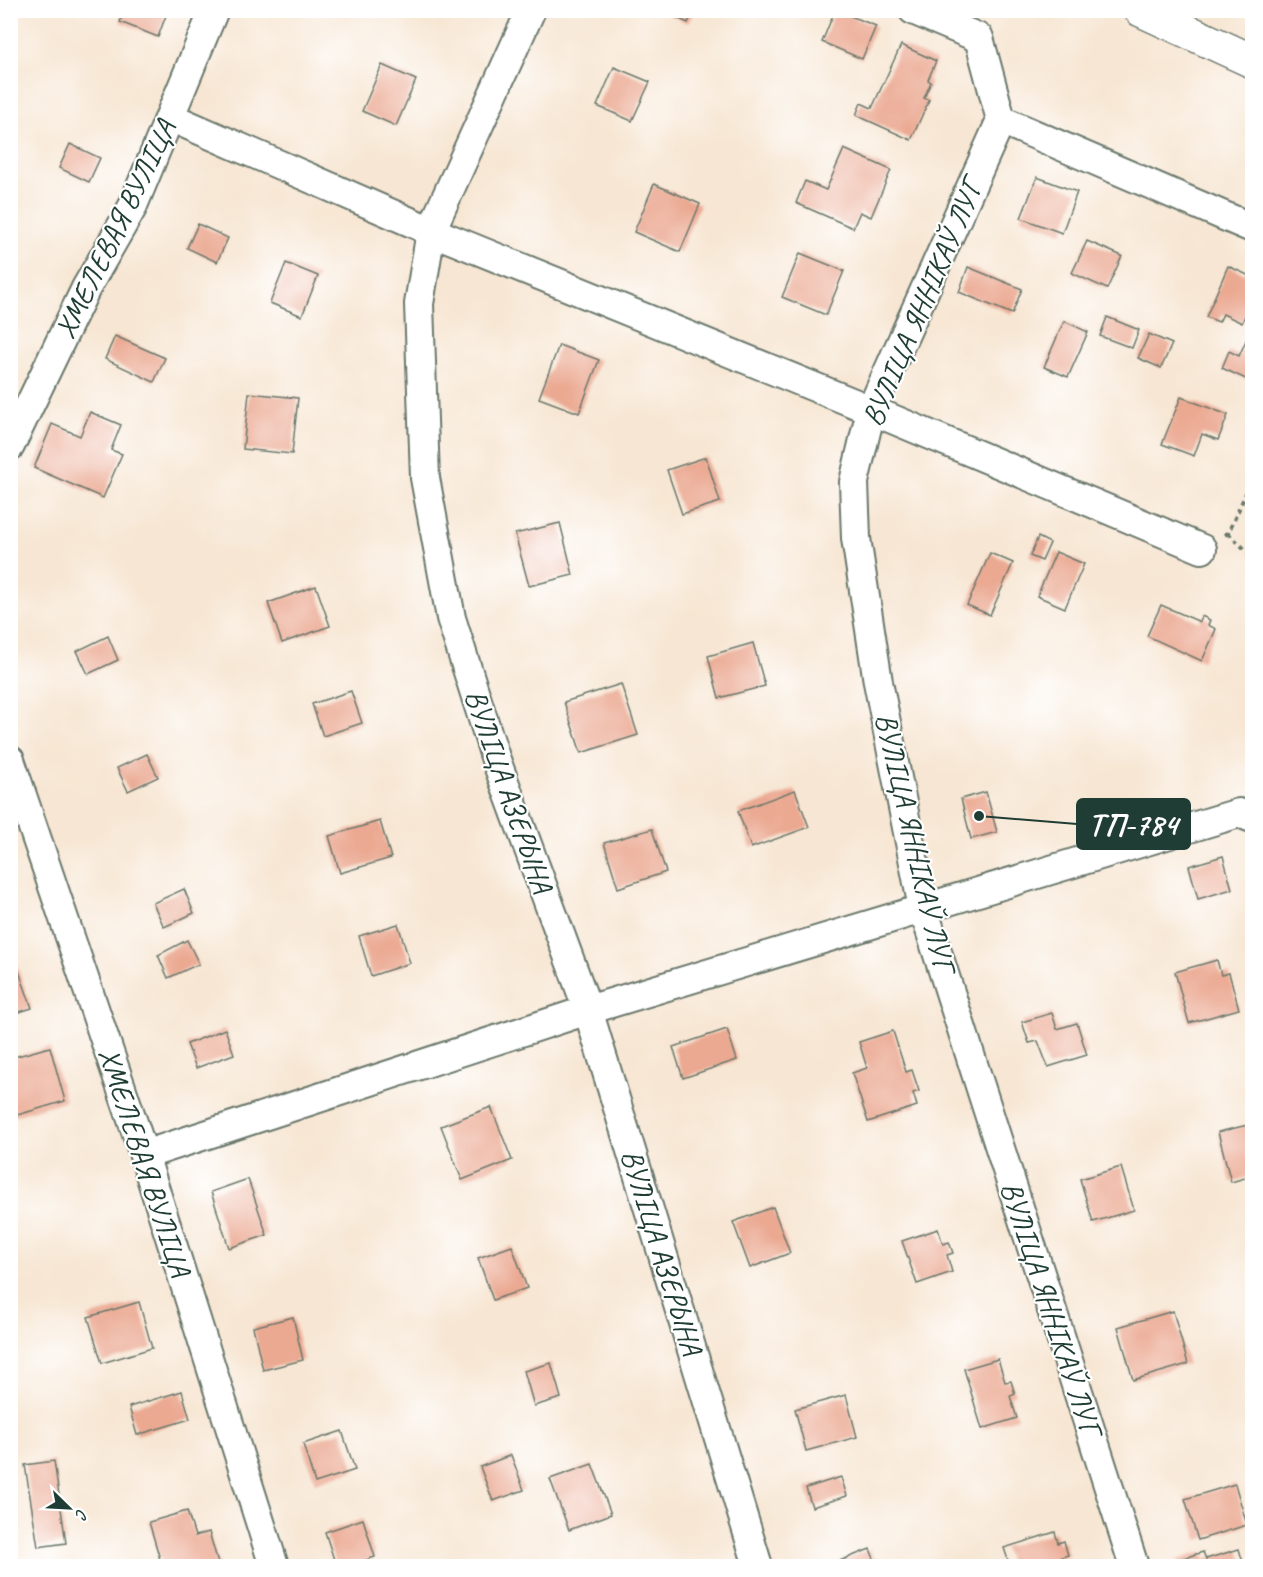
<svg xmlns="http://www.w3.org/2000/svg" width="1263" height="1577" font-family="Caveat,sans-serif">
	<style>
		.building { fill: #eba992 }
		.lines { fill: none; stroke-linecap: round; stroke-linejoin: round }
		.minor-casing { stroke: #6b786c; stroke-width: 32 }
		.primary-casing { stroke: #6b786c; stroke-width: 36 }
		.path { stroke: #6b786c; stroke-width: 4; stroke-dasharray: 4.5 4.5; stroke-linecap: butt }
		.minor { stroke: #fff; stroke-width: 28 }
		.primary { stroke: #fff; stroke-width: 33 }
		.labels { text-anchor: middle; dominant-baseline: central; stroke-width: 4.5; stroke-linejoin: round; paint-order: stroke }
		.street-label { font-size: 30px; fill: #1f3d34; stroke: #fff }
		.leader { fill: none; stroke: #1f3d34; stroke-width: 2 }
		.callout-dot { fill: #1f3d34; stroke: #fff; stroke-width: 2 }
		.callout { fill: #1f3d34; stroke: #1f3d34; stroke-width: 2 }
		.callout-label { font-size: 32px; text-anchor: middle; font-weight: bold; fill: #fff }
	</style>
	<rect width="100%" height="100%" fill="#fff"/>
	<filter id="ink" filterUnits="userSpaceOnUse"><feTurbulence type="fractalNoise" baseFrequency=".0167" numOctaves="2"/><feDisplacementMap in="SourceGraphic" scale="12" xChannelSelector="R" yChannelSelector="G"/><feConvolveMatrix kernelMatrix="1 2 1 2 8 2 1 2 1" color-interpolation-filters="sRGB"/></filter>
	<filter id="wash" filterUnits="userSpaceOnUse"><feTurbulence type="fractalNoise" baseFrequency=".008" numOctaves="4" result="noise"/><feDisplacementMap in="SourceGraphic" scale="24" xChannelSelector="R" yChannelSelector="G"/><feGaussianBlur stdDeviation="1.35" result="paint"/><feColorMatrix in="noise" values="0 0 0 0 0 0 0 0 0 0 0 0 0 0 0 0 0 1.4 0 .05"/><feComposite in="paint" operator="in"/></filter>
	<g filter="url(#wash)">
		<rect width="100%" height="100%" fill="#f7e6d3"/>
		<g id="blocks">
			<g class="building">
				<path d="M124,10H168L158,37L120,22Z"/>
				<path d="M659,10H694L688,23Z"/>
				<path d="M835,10L876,26L862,59L822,42Z"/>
				<path d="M901,45L936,61L928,80L931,82L924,98L929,100L911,140L856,115L861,103L872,108Z"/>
				<path d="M382,65L416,80L396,126L362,111Z"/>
				<path d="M614,67L650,82L632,121L597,106Z"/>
				<path d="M70,144L100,158L89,182L59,168Z"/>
				<path d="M844,149L891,170L871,217L860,212L853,228L796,203L805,181L826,190Z"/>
				<path d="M1037,177L1077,192L1062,233L1021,218Z"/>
				<path d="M654,184L700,204L680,252L634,232Z"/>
				<path d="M198,224L228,238L217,262L187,248Z"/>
				<path d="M1087,241L1122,256L1107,289L1072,273Z"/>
				<path d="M800,253L844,271L826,315L782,297Z"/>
				<path d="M286,263L318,276L302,316L270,303Z"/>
				<path d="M1228,266L1252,277V299L1242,323L1223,314L1219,322L1206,317Z"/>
				<path d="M968,267L1022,289L1012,314L959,292Z"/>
				<path d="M1107,317L1139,330L1132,348L1100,336Z"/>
				<path d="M1064,321L1088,332L1068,377L1044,367Z"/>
				<path d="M1252,327V371L1248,380L1222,368L1229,351L1239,356Z"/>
				<path d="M1149,334L1172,344L1161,368L1138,358Z"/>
				<path d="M115,336L165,358L154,382L105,359Z"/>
				<path d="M559,345L599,360L579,413L539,398Z"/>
				<path d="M249,393L298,398L292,454L243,449Z"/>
				<path d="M1181,397L1228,415L1218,440L1202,434L1194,456L1162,444Z"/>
				<path d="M90,412L121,425L111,450L122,454L103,498L34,468L52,424L80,436Z"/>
				<path d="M706,457L720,502L682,514L667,470Z"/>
				<path d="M560,523L573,575L529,586L515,534Z"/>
				<path d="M1038,537L1050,543L1042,561L1030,556Z"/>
				<path d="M1056,552L1084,564L1065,608L1037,596Z"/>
				<path d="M990,553L1013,563L990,615L967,605Z"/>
				<path d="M316,586L330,626L282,643L268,603Z"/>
				<path d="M1161,605L1200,622L1202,616L1210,620L1208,625L1216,629L1202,661L1147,636Z"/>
				<path d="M108,636L118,660L88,674L77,651Z"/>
				<path d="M753,643L765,686L719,698L708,656Z"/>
				<path d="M621,684L638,735L581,753L564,702Z"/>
				<path d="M351,691L362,723L323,736L312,704Z"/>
				<path d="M147,754L158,777L128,791L117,768Z"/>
				<path d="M795,790L809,827L751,848L738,811Z"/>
				<path d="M986,792L997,832L971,839L961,799Z"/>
				<path d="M380,821L391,858L340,873L329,836Z"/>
				<path d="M652,829L666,872L618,888L604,843Z"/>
				<path d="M1223,856L1232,889L1198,899L1189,866Z"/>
				<path d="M184,889L194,913L164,927L153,903Z"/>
				<path d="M398,924L410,963L371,976L359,936Z"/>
				<path d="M187,940L199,964L168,978L158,955Z"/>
				<path d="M1217,960L1221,975L1229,973L1239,1009L1189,1023L1175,972Z"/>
				<path d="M16,963L32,1008L10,1015V965Z"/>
				<path d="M1052,1013L1057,1029L1077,1023L1087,1055L1048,1067L1038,1041L1029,1043L1022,1022Z"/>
				<path d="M225,1029L234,1054L196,1068L187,1044Z"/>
				<path d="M727,1029L737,1060L683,1078L673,1047Z"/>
				<path d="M893,1031L906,1072L912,1070L919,1091L913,1093L917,1106L868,1122L852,1073L867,1068L859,1042Z"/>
				<path d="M50,1047L65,1101L14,1116L10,1103V1058Z"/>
				<path d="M491,1107L512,1160L462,1180L441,1126Z"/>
				<path d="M1252,1124V1176L1231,1182L1218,1132Z"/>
				<path d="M1121,1167L1134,1210L1093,1222L1080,1179Z"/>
				<path d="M248,1179L267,1235L229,1248L211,1192Z"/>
				<path d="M773,1207L790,1253L750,1268L733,1222Z"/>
				<path d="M938,1229L943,1244L949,1242L953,1253L947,1255L952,1272L917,1284L902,1241Z"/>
				<path d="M512,1246L527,1288L493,1300L478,1258Z"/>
				<path d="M139,1302L152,1348L102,1363L88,1317Z"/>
				<path d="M1173,1311L1188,1364L1133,1380L1118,1327Z"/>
				<path d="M293,1317L303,1360L263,1370L253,1327Z"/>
				<path d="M998,1359L1005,1382L1011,1381L1015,1394L1010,1396L1017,1418L982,1429L964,1369Z"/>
				<path d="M551,1363L561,1398L534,1406L524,1371Z"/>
				<path d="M182,1391L190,1419L137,1435L129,1407Z"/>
				<path d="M846,1395L857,1437L806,1451L795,1409Z"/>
				<path d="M342,1431L355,1470L315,1483L303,1444Z"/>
				<path d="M511,1455L524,1490L493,1501L480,1467Z"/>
				<path d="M54,1461L66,1543L38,1547L25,1465Z"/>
				<path d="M592,1464L611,1514L569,1530L550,1479Z"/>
				<path d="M841,1477L847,1496L812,1507L806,1488Z"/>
				<path d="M1235,1484L1247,1525L1198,1540L1185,1499Z"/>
				<path d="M187,1511L195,1536L209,1532L219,1566H162L149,1522Z"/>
				<path d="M363,1519L375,1557L347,1566H336L325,1532Z"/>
				<path d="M1055,1532L1058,1543L1064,1541L1068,1555L1062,1557L1065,1566H1010L1004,1548Z"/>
				<path d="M870,1549L877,1566H833L832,1564Z"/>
				<path d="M1239,1549L1244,1566H1179L1177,1560L1203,1552L1206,1559Z"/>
			</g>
		</g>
	</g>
	<g filter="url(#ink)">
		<use href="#blocks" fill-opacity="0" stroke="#6b786c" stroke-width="1.5"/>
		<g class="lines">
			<defs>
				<g id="minor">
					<path d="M531,10L431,231L419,304L425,478L451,618L495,757L588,1010L758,1566"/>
					<path d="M913,10L979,38L1001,120L1252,228"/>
					<path d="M170,117L431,231L871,410L1202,549"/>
					<path d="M1001,120L871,410L854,482L856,538L878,682L923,908L1134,1566"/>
					<path d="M10,446L86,288L132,208L214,10"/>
					<path d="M10,760L144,1155L274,1566"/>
					<path d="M144,1155L588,1010L1239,813L1252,818"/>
				</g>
				<path id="primary" d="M1141,10L1252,61"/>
			</defs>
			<use href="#minor" class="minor-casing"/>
			<use href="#primary" class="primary-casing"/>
			<g class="path">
				<path d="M1228,533L1252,556"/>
				<path d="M1225,535L1228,533L1252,480"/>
			</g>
			<use href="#minor" class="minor"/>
			<use href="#primary" class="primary"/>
		</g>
	</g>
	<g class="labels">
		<g class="street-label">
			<text transform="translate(115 229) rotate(-64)">ХМЕЛЕВАЯ ВУЛІЦА</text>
			<text transform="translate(922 303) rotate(-67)">ВУЛІЦА ЯННІКАЎ ЛУГ</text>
			<text transform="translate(509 791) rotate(71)">ВУЛІЦА АЗЕРЫНА</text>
			<text transform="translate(915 842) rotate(77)">ВУЛІЦА ЯННІКАЎ ЛУГ</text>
			<text transform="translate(145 1162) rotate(72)">ХМЕЛЕВАЯ ВУЛІЦА</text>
			<text transform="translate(662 1252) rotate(73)">ВУЛІЦА АЗЕРЫНА</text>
			<text transform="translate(1051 1308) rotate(72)">ВУЛІЦА ЯННІКАЎ ЛУГ</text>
		</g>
	</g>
	<path class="leader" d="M979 816L1077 824"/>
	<circle class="callout-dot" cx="979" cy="816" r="6"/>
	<rect class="callout" x="1077" y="799" width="113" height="50" rx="6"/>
	<g class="callout-label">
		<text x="1133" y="835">ТП-784</text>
	</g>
	<rect width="1263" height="1577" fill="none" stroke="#fff" stroke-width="36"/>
	<g transform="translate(69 1508) rotate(114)" stroke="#ffffff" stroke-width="4.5" paint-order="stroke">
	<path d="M0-4.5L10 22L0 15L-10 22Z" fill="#1f3d34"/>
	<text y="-9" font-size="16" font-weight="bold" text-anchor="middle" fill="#1f3d34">С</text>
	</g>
</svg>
